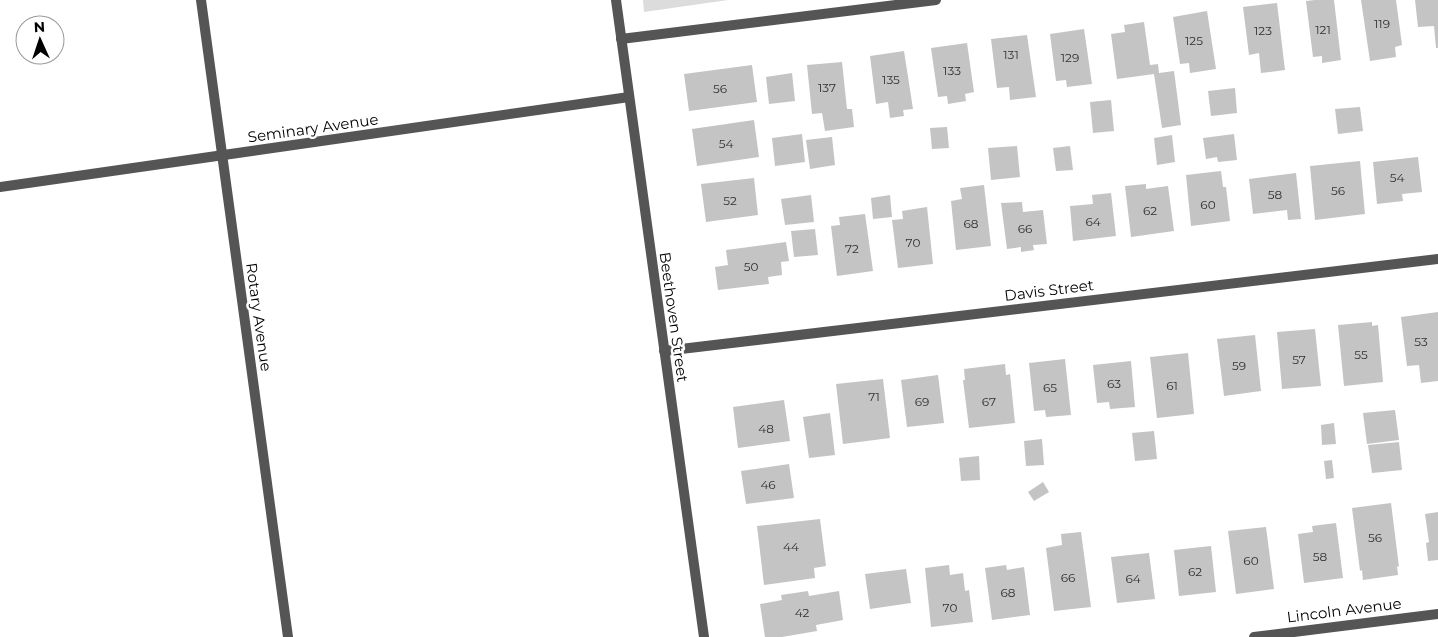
<svg xmlns="http://www.w3.org/2000/svg" width="1438" height="637" font-family="Montserrat,sans-serif">
	<style>
		.green { fill: #dcdcdc }
		.building { fill: #c4c4c4 }
		.lines { fill: none; stroke-linecap: round; stroke-linejoin: round }
		.minor { stroke: #555; stroke-width: 10 }
		.tertiary { stroke: #555; stroke-width: 10 }
		.labels { text-anchor: middle; dominant-baseline: central; stroke-width: 5; stroke-linejoin: round; paint-order: stroke }
		.number-label { font-size: 12px; fill: #313131 }
		.street-label { font-size: 15px; fill: #000; stroke: #fff }
	</style>
	<rect width="100%" height="100%" fill="#fff"/>
	<path class="green" d="M643,0H728L644,12Z"/>
	<g class="building">
		<path d="M1315,0H1334L1341,60L1322,63V56L1313,57L1306,1Z"/>
		<path d="M1361,0H1396L1402,45L1395,47L1396,57L1370,61Z"/>
		<path d="M1415,0H1438V48H1436L1434,26L1418,27Z"/>
		<path d="M1277,3L1285,70L1261,73L1259,53L1249,55L1243,7Z"/>
		<path d="M1207,11L1216,69L1190,73L1189,63L1180,64L1173,17Z"/>
		<path d="M1144,22L1150,65L1158,64L1159,73L1174,71L1181,125L1162,128L1154,74L1117,79L1111,34L1125,32L1124,25Z"/>
		<path d="M1084,29L1092,84L1067,87L1066,80L1056,81L1050,34Z"/>
		<path d="M1027,35L1036,97L1010,100L1009,87L997,88L991,39Z"/>
		<path d="M967,43L974,92L965,94L966,101L948,104L947,96L938,97L931,48Z"/>
		<path d="M904,51L913,109L903,110L904,116L890,118L888,102L876,104L870,56Z"/>
		<path d="M842,62L847,109H852L854,127L825,131L822,113L812,114L807,65Z"/>
		<path d="M752,65L757,102L689,111L684,74Z"/>
		<path d="M792,73L795,101L769,104L766,77Z"/>
		<path d="M1235,88L1237,113L1211,116L1208,91Z"/>
		<path d="M1111,100L1114,131L1093,133L1090,102Z"/>
		<path d="M1360,107L1363,131L1338,134L1335,109Z"/>
		<path d="M754,120L759,157L697,166L692,129Z"/>
		<path d="M947,127L949,148L932,149L930,128Z"/>
		<path d="M802,134L805,162L775,166L772,138Z"/>
		<path d="M1234,134L1237,160L1218,162L1217,157L1206,159L1203,138Z"/>
		<path d="M1172,135L1175,162L1157,165L1154,138Z"/>
		<path d="M832,137L835,165L810,169L806,140Z"/>
		<path d="M1017,146L1020,177L991,180L988,148Z"/>
		<path d="M1070,146L1073,170L1056,171L1053,148Z"/>
		<path d="M1418,157L1422,192L1402,194L1403,201L1377,204L1373,162Z"/>
		<path d="M1360,161L1365,214L1315,220L1310,166Z"/>
		<path d="M1221,171L1223,187H1226L1230,221L1191,226L1186,175Z"/>
		<path d="M1296,173L1301,219L1288,220L1287,210L1253,214L1249,179Z"/>
		<path d="M754,178L758,215L706,222L701,184Z"/>
		<path d="M1146,184V189L1168,186L1174,231L1131,237L1125,186Z"/>
		<path d="M984,185L991,246L956,250L951,201L962,199L960,188Z"/>
		<path d="M1111,193L1116,236L1073,241L1070,206L1093,204L1092,195Z"/>
		<path d="M811,195L814,222L785,225L781,199Z"/>
		<path d="M890,195L892,217L873,219L871,198Z"/>
		<path d="M1022,202L1023,212L1043,210L1047,244L1033,245L1034,250L1021,252V247L1007,249L1001,203Z"/>
		<path d="M927,207L933,264L898,268L892,220L903,219L902,211Z"/>
		<path d="M865,214L873,271L837,276L831,226L840,225L839,217Z"/>
		<path d="M815,229L818,255L794,257L791,231Z"/>
		<path d="M786,242L789,261L781,262L782,275L768,277L769,284L718,290L715,267L728,265L726,250Z"/>
		<path d="M1438,312V381L1421,383L1419,365L1407,366L1401,317Z"/>
		<path d="M1372,322V326L1378,325L1383,382L1344,386L1338,325Z"/>
		<path d="M1315,329L1321,386L1282,389L1277,332Z"/>
		<path d="M1255,335L1261,391L1224,396L1217,339Z"/>
		<path d="M1188,353L1194,414L1157,418L1150,357Z"/>
		<path d="M1065,359L1071,415L1046,417L1045,410L1034,411L1029,363Z"/>
		<path d="M1131,361L1135,407L1110,409L1109,402L1097,403L1093,365Z"/>
		<path d="M1005,364L1006,375L1010,374L1015,423L969,428L963,380H965L964,369Z"/>
		<path d="M938,375L944,423L907,427L901,380Z"/>
		<path d="M883,379L890,438L843,444L836,384Z"/>
		<path d="M784,400L790,441L738,448L733,407Z"/>
		<path d="M1395,410L1399,440L1367,444L1363,413Z"/>
		<path d="M830,413L835,455L809,458L803,417Z"/>
		<path d="M1334,423L1336,444L1322,445L1321,425Z"/>
		<path d="M1154,431L1157,459L1135,461L1132,433Z"/>
		<path d="M1042,439L1044,465L1026,466L1024,441Z"/>
		<path d="M1399,442L1402,470L1372,473L1368,445Z"/>
		<path d="M979,456L980,480L961,481L959,458Z"/>
		<path d="M1332,460L1334,478L1326,479L1324,461Z"/>
		<path d="M789,464L794,498L746,504L741,471Z"/>
		<path d="M1043,482L1049,492L1034,501L1028,492Z"/>
		<path d="M1391,503L1399,567L1397,566L1398,575L1363,580L1362,570L1360,571L1352,508Z"/>
		<path d="M1438,512V560L1428,561L1426,543L1429,542L1425,514Z"/>
		<path d="M820,519L826,566L814,568L815,578L764,585L757,526Z"/>
		<path d="M1336,523L1343,578L1304,583L1298,534L1313,532L1312,526Z"/>
		<path d="M1266,527L1274,589L1236,594L1228,531Z"/>
		<path d="M1081,532L1091,607L1054,611L1046,548L1062,545L1061,534Z"/>
		<path d="M1211,546L1216,592L1179,596L1174,550Z"/>
		<path d="M1149,553L1155,599L1117,603L1111,557Z"/>
		<path d="M949,565L950,575L963,573L965,591L969,590L973,622L931,627L925,568Z"/>
		<path d="M1006,565L1007,570L1024,567L1030,615L992,620L985,568Z"/>
		<path d="M906,569L911,603L870,609L865,574Z"/>
		<path d="M808,591L809,596L839,591L843,620L816,625L817,631L782,637H765L760,604L782,600L781,595Z"/>
	</g>
	<g class="lines">
		<g class="minor">
			<path d="M201,0L288,637"/>
			<path d="M621,39L936,0"/>
			<path d="M0,187L629,97"/>
			<path d="M664,351L1438,259"/>
			<path d="M1254,637L1438,614"/>
		</g>
		<path class="tertiary" d="M616,0L704,637"/>
	</g>
	<g class="labels">
		<g class="number-label">
			<text x="1382" y="23">119</text>
			<text x="1323" y="29">121</text>
			<text x="1263" y="30">123</text>
			<text x="1194" y="40">125</text>
			<text x="1011" y="54">131</text>
			<text x="1070" y="57">129</text>
			<text x="952" y="70">133</text>
			<text x="891" y="79">135</text>
			<text x="827" y="87">137</text>
			<text x="720" y="88">56</text>
			<text x="726" y="143">54</text>
			<text x="1397" y="177">54</text>
			<text x="1338" y="190">56</text>
			<text x="1275" y="194">58</text>
			<text x="730" y="200">52</text>
			<text x="1208" y="204">60</text>
			<text x="1150" y="210">62</text>
			<text x="1093" y="221">64</text>
			<text x="971" y="223">68</text>
			<text x="1025" y="228">66</text>
			<text x="913" y="242">70</text>
			<text x="852" y="248">72</text>
			<text x="751" y="266">50</text>
			<text x="1421" y="341">53</text>
			<text x="1361" y="354">55</text>
			<text x="1299" y="359">57</text>
			<text x="1239" y="365">59</text>
			<text x="1114" y="383">63</text>
			<text x="1172" y="385">61</text>
			<text x="1050" y="387">65</text>
			<text x="874" y="396">71</text>
			<text x="922" y="401">69</text>
			<text x="989" y="401">67</text>
			<text x="766" y="428">48</text>
			<text x="768" y="484">46</text>
			<text x="1375" y="537">56</text>
			<text x="791" y="546">44</text>
			<text x="1320" y="556">58</text>
			<text x="1251" y="560">60</text>
			<text x="1195" y="571">62</text>
			<text x="1068" y="577">66</text>
			<text x="1133" y="578">64</text>
			<text x="1008" y="592">68</text>
			<text x="950" y="607">70</text>
			<text x="802" y="612">42</text>
		</g>
		<g class="street-label">
			<text transform="translate(313 128) rotate(-8)">Seminary Avenue</text>
			<text transform="translate(1049 290) rotate(-7)">Davis Street</text>
			<text transform="translate(259 317) rotate(82)">Rotary Avenue</text>
			<text transform="translate(674 317) rotate(82)">Beethoven Street</text>
			<text transform="translate(1344 610) rotate(-7)">Lincoln Avenue</text>
		</g>
	</g>
	<g transform="translate(40 40) rotate(357)"><circle r="24" fill="#ffffff" stroke="#999999"/>
	<path d="M0-4L9 19L0 12L-9 19Z" fill="#000000"/>
	<text y="-8" font-size="14" font-weight="bold" text-anchor="middle" fill="#000000">N</text>
	</g>
</svg>
